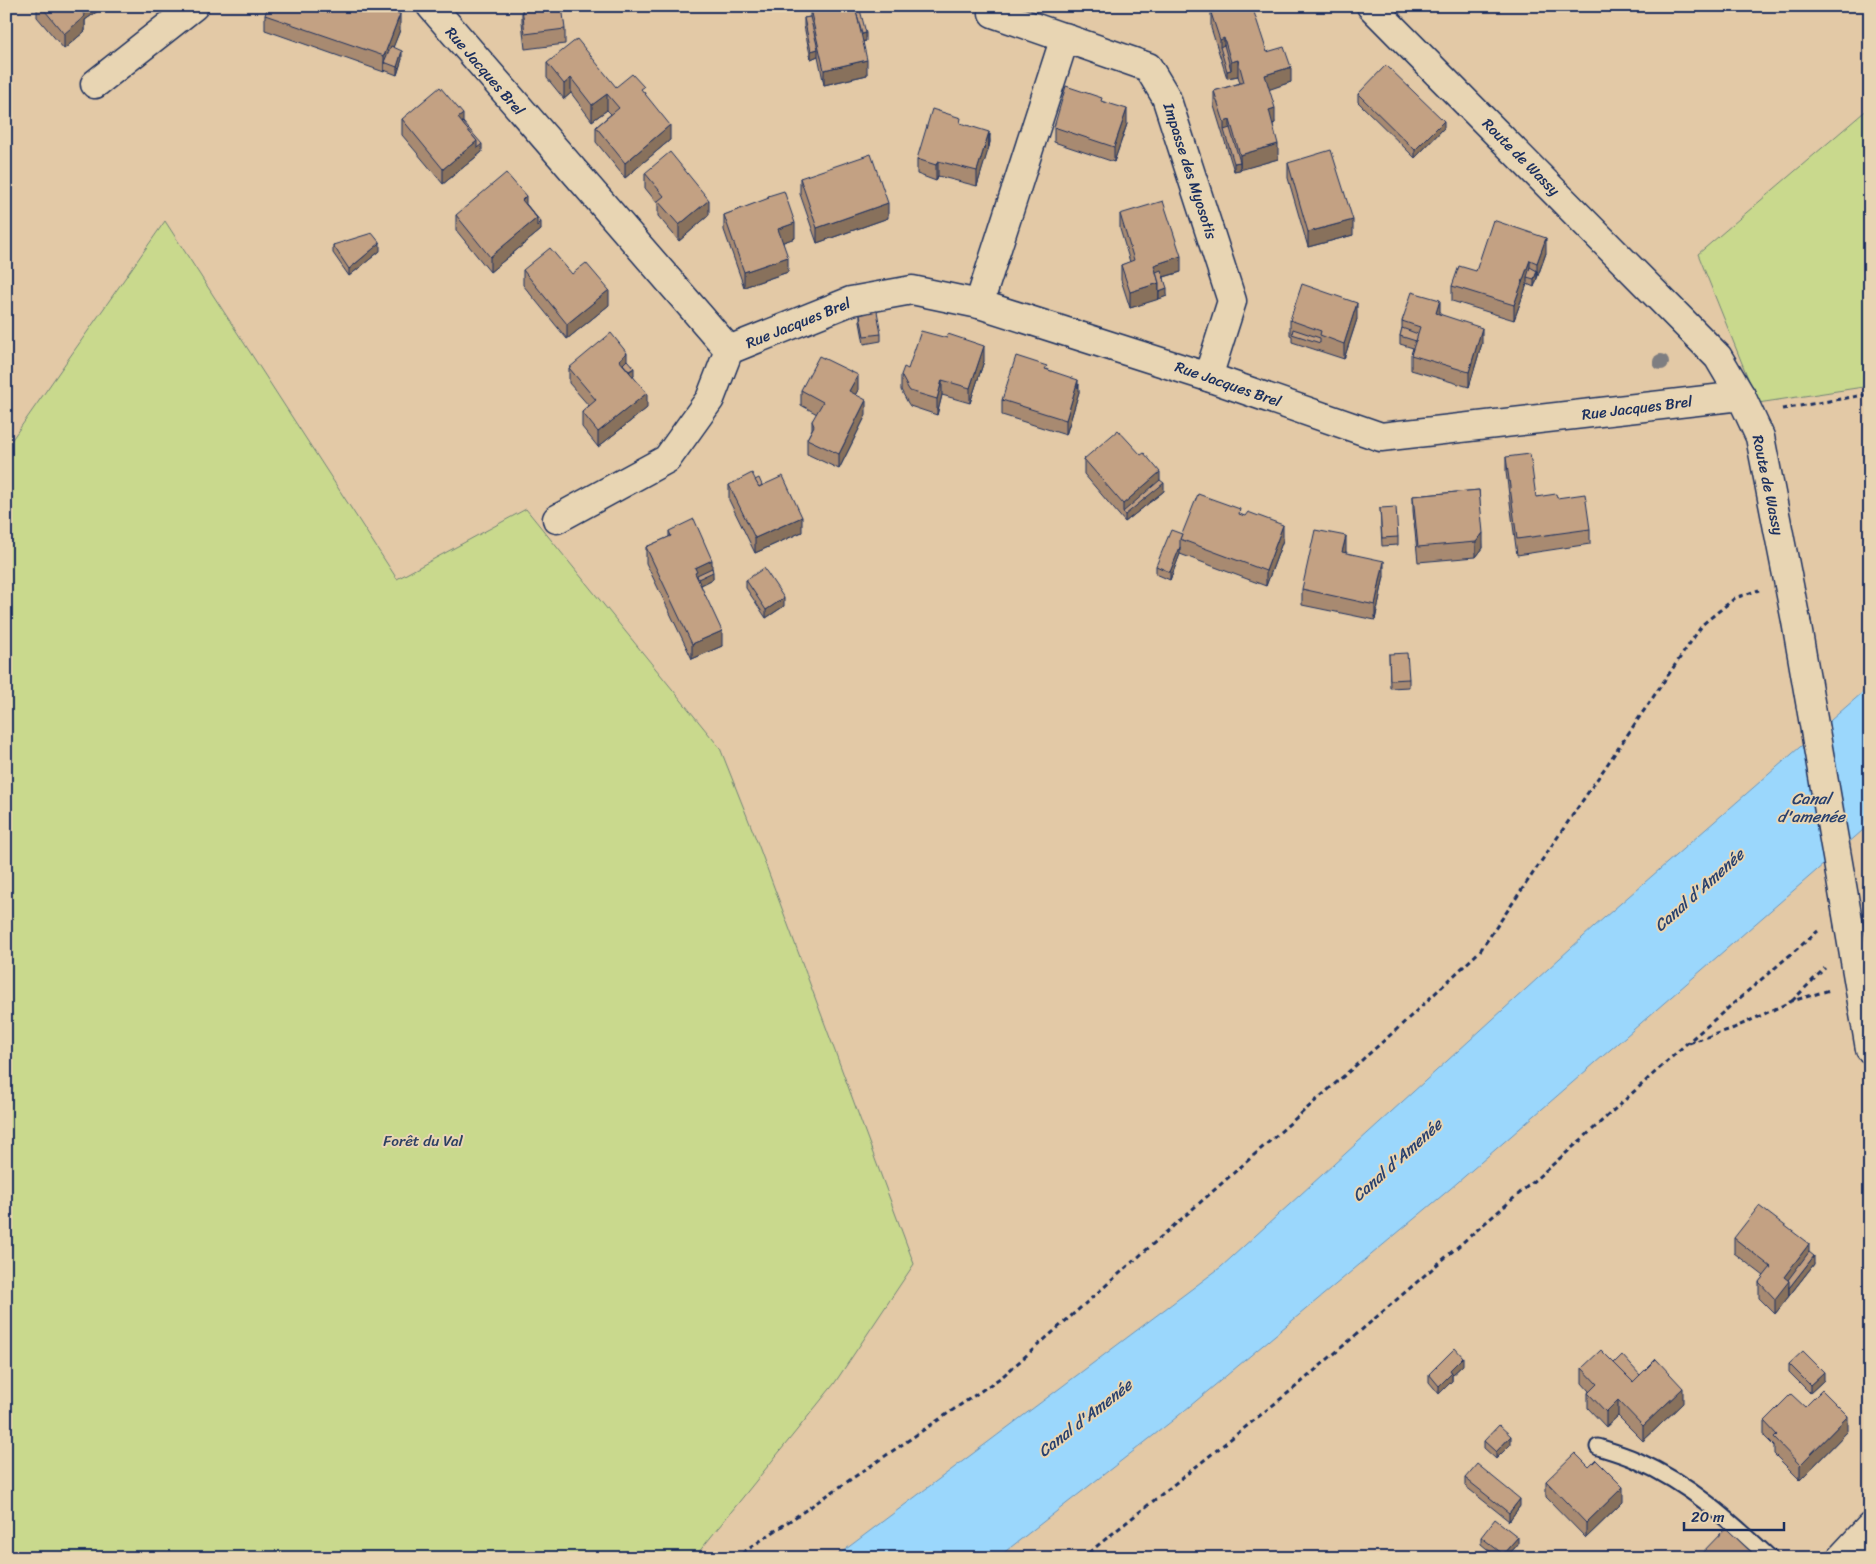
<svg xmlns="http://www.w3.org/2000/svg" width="1876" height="1564" font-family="Sriracha,sans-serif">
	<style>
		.green { fill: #c9d98d; stroke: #728476 }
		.water { fill: #9bd7fc; stroke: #6894bd }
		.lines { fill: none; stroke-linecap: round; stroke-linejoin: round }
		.lane-casing { stroke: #1b2f5e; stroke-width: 19 }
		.street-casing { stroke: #1b2f5e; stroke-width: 31 }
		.secondary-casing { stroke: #1b2f5e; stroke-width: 31 }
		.path { stroke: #1b2f5e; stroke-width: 3; stroke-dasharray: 5 4; stroke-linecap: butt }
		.lane { stroke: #e8d5b3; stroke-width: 15 }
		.street { stroke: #e8d5b3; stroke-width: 28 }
		.secondary { stroke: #e8d5b3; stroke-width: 28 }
		.secondary-bridge-casing { stroke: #1b2f5e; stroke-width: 31; stroke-linecap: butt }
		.secondary-bridge { stroke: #e8d5b3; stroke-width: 28 }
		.tree { fill: #7e7e81 }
		.wall { fill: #a88a71; stroke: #1b2f5e }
		.shaded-wall { fill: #88715c; stroke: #1b2f5e }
		.building { fill: #c3a183; stroke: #1b2f5e }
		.labels { text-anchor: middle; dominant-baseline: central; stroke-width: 4; stroke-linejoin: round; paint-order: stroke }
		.street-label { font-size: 15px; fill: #1b2f5e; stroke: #e8d5b3 }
		.park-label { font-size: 15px; fill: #2c4063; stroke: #e8d5b3 }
		.water-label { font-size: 16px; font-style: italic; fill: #28406e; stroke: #e8d5b3 }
	</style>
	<rect width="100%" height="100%" fill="#e3c9a6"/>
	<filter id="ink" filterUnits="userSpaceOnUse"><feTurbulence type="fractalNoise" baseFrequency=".02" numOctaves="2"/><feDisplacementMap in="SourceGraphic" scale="10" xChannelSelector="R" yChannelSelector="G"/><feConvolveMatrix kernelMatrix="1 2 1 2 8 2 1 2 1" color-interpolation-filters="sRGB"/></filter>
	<g filter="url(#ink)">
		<g class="green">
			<path d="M1870,107V386L1758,403L1698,254Z"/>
			<path d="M165,221L397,579L526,509L720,748L758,844L914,1264L834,1384L694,1558H6V448Z"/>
		</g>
		<path class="water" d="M1870,686V824L1450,1189L1172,1421L997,1558H834L1221,1267L1605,917Z"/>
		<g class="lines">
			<defs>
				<path id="lane" d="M1598,1447C1611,1451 1625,1455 1638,1461C1691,1485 1728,1519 1770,1558"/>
				<g id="street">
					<path d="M431,6L729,350"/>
					<path d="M993,13L1148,67L1166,97L1232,301L1208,377"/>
					<path d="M95,84L194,6"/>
					<path d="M979,304L1065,37"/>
					<path d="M557,519L667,459L710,399L729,350L851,301L912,290L979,304L1208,377L1381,437L1741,396"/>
				</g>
				<g id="secondary">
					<path d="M1371,6L1718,357L1741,396L1760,437L1796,621"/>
					<path d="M1849,926L1870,1049"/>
					<path d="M1841,1558L1870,1527"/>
				</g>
			</defs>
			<use href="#lane" class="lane-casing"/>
			<use href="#street" class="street-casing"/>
			<use href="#secondary" class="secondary-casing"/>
			<g class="path">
				<path d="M950,6L963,8"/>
				<path d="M1782,409L1870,394"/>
				<path d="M1792,1001L1825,968"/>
				<path d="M1689,1043L1734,1028L1792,1001L1830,990"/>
				<path d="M735,1558L1003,1376L1396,1030L1480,951L1703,624L1735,598L1759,590"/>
				<path d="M1082,1558L1298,1385L1581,1140L1686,1044L1818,931"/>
			</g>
			<use href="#lane" class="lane"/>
			<use href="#street" class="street"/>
			<use href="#secondary" class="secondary"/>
			<defs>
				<path id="secondary-bridge" d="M1796,621L1849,926"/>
			</defs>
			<use href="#secondary-bridge" class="secondary-bridge-casing"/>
			<use href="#secondary-bridge" class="secondary-bridge"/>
		</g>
		<circle class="tree" cx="1661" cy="362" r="8"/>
		<g class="wall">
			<path d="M37,6H105L85,20V31L64,49L37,17Z"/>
			<path d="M110,6H119L113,11Z"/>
			<path d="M522,7L565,29V44L525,49L522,22Z"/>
			<path d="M810,9L866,41L863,42L867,75L824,85L818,56L811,59L804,26V18L810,17Z"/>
			<path d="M1211,13L1267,52L1291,82L1269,89L1275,123L1273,124L1278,159L1234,171L1214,106V91L1240,83L1238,76L1227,78L1211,28Z"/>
			<path d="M265,15L400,30L393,47L402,59L397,75L384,70V72L265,30Z"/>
			<path d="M547,63L616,87L644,92L670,140L625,178L596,142V127L611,114L607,110L592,121L571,93L564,99L547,78Z"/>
			<path d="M1358,94L1444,128L1415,158L1358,102Z"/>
			<path d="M1102,102L1127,124L1114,162L1054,142V127Z"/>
			<path d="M402,119L463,122L482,152L443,184L402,135Z"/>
			<path d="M961,124L989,134L990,142L977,186L938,176L936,181L917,174V159Z"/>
			<path d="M1288,163L1353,235L1308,247L1288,178Z"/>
			<path d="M645,173L709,215L679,241L658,216V204L645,188Z"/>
			<path d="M800,178L888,218L817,243L800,194Z"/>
			<path d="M768,196L795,238L783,242L788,272L744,287L724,230V215L768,199Z"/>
			<path d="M526,204L541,230L490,272L456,230V215Z"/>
			<path d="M1120,214L1181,272L1164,277L1167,296L1130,308L1121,280V265L1130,262L1120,229Z"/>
			<path d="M333,245L380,251L349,276L333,253Z"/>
			<path d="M1546,253L1534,287L1527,284L1514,320L1452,301V286L1476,271Z"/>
			<path d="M523,270L609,305L567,339L523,285Z"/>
			<path d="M1440,314L1482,343L1469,387L1411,370V355L1413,348L1400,344V336L1402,328V321Z"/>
			<path d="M860,315L881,334V341L864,344L860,322Z"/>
			<path d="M1357,319L1344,359L1292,342V336L1290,335V320Z"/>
			<path d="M627,360L634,375L633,376L647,408L598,447L582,427V412L589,406L569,383V368Z"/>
			<path d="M984,361L970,403L942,395L937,415L910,406L908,403L901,390V375L908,369Z"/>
			<path d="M1047,369L1078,384L1079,392L1066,435L1002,415V400Z"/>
			<path d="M801,390H858L855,395L866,415L839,469L807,454V439L812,429V421L817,414L801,405Z"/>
			<path d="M1506,457L1536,497L1557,498L1590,529V544L1517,555L1506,472Z"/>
			<path d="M1084,459L1160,480L1164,491L1125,522L1084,474Z"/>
			<path d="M755,480L762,485L802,532L755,553L729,500V485Z"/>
			<path d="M1479,490L1483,548L1476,557L1418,562L1413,511V496Z"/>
			<path d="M1380,508L1398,537V545L1382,546Z"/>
			<path d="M1240,514L1283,540L1266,586L1180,554L1170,580L1156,574V566L1182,534Z"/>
			<path d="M669,531L712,568L713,579L701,585L722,646L692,659L646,563V547L669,537Z"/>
			<path d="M1346,551V553L1384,576L1375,620L1302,605V589Z"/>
			<path d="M746,580L784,606L766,618L746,588Z"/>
			<path d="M1389,654L1409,679V687L1390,688Z"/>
			<path d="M1734,1238L1809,1252L1814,1264L1775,1314L1759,1298V1282L1764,1276L1734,1253Z"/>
			<path d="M1614,1363L1640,1375L1683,1403L1643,1441L1618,1416L1606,1427L1588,1408V1393L1589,1391L1582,1383V1368Z"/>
			<path d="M1789,1364L1824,1380L1810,1393L1789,1372Z"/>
			<path d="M1463,1365L1452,1375V1381L1439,1394L1429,1382V1374Z"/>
			<path d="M1805,1407L1848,1431L1800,1480L1774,1454V1446L1764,1436V1421Z"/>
			<path d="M1484,1441L1511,1444L1496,1459L1484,1448Z"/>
			<path d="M1465,1478L1520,1506L1509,1521L1465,1486Z"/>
			<path d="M1546,1481L1623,1502L1586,1538L1546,1497Z"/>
			<path d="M1481,1537L1518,1544L1506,1558H1498L1481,1544Z"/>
		</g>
		<g class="shaded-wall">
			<path d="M84,6H105L85,20V31L64,49V34L80,9Z"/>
			<path d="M113,6H119L113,11Z"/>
			<path d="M400,14V30L387,63L384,62V72V56Z"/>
			<path d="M866,33V41L860,42V35Z"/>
			<path d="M1224,38V53L1220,47V40Z"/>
			<path d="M818,49V56L811,59V51Z"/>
			<path d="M402,51V59L397,75V67Z"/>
			<path d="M867,60V75L824,85V70Z"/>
			<path d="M1238,60V76L1227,78V71L1231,70V62Z"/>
			<path d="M1291,67V82L1265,91V75Z"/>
			<path d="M571,78V93L564,99V84Z"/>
			<path d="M607,94V110L592,121V105Z"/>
			<path d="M1275,108V123L1269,125V110Z"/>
			<path d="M1127,109V124L1114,162V147Z"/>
			<path d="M463,114V130L458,118Z"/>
			<path d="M1230,120V136L1224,130V122Z"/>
			<path d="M1444,121V128L1415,158V150Z"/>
			<path d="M670,125V140L625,178V163Z"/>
			<path d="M989,132V147L977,186V171Z"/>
			<path d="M990,134V142L989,147V140Z"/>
			<path d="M477,141L482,144V152L443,184V169Z"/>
			<path d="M1278,144V159L1240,170V155Z"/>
			<path d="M938,161V176L936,181V165Z"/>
			<path d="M1240,162V170L1234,171V163Z"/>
			<path d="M526,196V212L522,200Z"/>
			<path d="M709,200V215L679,241V225Z"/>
			<path d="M888,203V218L817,243V228Z"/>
			<path d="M537,218L541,222V230L490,272V257Z"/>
			<path d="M1353,220V235L1308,247V232Z"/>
			<path d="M795,223V238L778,244V229Z"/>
			<path d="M1546,238V253L1537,278V263Z"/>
			<path d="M380,243V251L349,276V269Z"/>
			<path d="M1181,256V272L1156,279L1154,265Z"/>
			<path d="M788,257V272L744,287V272Z"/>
			<path d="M1530,260V275L1527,277V284L1514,320V305Z"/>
			<path d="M1537,271V278L1534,287V279Z"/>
			<path d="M1159,283V299L1130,308V292Z"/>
			<path d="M1167,288V296L1159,299V291Z"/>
			<path d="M609,290V305L567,339V324Z"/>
			<path d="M1440,300V316L1436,313Z"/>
			<path d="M1357,303V319L1344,359V344Z"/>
			<path d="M1482,328V343L1469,387V372Z"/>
			<path d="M984,346V361L970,403V388Z"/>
			<path d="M627,353V368L623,372L619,360Z"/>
			<path d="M634,368V375L625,382V375Z"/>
			<path d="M858,375V390L849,406V391Z"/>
			<path d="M942,380V395L937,415V399Z"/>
			<path d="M1078,380V388L1079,384V392L1066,435V420Z"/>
			<path d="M647,393V408L598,447V432Z"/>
			<path d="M866,400V415L839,469V454Z"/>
			<path d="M1160,472V486L1164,483V491L1125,522V515L1123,512V504Z"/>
			<path d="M802,517V532L755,553V538Z"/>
			<path d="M1283,525V540L1266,586V571Z"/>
			<path d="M1483,533V548L1476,557V542Z"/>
			<path d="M1346,536V551L1342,567V552Z"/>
			<path d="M1180,547V554L1170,580V572Z"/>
			<path d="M712,560V573L713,572V579L695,588V568Z"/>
			<path d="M1384,561V576L1375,620V605Z"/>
			<path d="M784,598V606L766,618V610Z"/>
			<path d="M722,631V646L692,659V644Z"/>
			<path d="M1809,1244V1260L1789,1286V1296L1775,1314V1299L1784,1277Z"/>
			<path d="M1814,1256V1264L1789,1296V1288Z"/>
			<path d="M1463,1357V1365L1452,1375V1381L1439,1394V1386L1450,1370Z"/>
			<path d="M1824,1372V1380L1810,1393V1385Z"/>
			<path d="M1683,1388V1403L1643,1441V1426Z"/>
			<path d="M1618,1400V1416L1606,1427V1412Z"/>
			<path d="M1848,1416V1431L1800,1480V1465Z"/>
			<path d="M1511,1436V1444L1496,1459V1452Z"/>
			<path d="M1623,1487V1502L1586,1538V1523Z"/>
			<path d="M1520,1499V1506L1509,1521V1513Z"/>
			<path d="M1518,1537V1544L1506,1558H1503V1554Z"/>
		</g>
		<g class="building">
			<path d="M41,6H84L80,9L85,16L64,34Z"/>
			<path d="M268,6H366L370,8L371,6H378L400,14L384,56L265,15Z"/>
			<path d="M528,6H562L565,29L525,34L522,7Z"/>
			<path d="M824,6H855L867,60L824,70L810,9Z"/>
			<path d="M859,6L866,33L862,34L855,7Z"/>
			<path d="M1232,6H1252L1267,52L1284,47L1291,67L1265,75L1275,108L1269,110L1278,144L1240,155L1230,120L1224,122L1214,91L1244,82L1238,60L1231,62L1224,38L1220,40L1211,13Z"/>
			<path d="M810,17L818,49L811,51L804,18Z"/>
			<path d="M577,39L616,87L632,74L644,87L641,89L670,125L625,163L596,127L619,108L607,94L592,105L571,78L564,84L547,63Z"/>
			<path d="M1224,45L1231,70L1227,71L1220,47Z"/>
			<path d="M391,46L402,51L397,67L384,62Z"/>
			<path d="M1386,65L1444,121L1415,150L1358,94Z"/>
			<path d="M1066,86L1102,98L1101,101L1127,109L1114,147L1054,127Z"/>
			<path d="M440,87L463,114L458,118L477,141L443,169L402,119Z"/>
			<path d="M932,109L961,118L960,123L989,132L977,171L938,161L936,165L917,159Z"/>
			<path d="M463,122L482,144L477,148V141L462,123Z"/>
			<path d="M1230,128L1240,162L1234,163L1224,130Z"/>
			<path d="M1331,150L1353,220L1308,232L1288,163Z"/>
			<path d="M670,152L709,200L679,225L658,201L664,196L645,173Z"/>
			<path d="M871,154L888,203L817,228L800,178Z"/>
			<path d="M506,173L526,196L522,200L537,218L490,257L456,215Z"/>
			<path d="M784,191L795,223L778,229L788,257L744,272L724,215L769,198L768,196Z"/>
			<path d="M1163,201L1181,256L1154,265L1159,283L1130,292L1121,265L1134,260L1120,214Z"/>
			<path d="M526,204L541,222L537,226V218Z"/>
			<path d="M1493,220L1546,238L1537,263L1530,260L1514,305L1452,286L1459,266L1476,271Z"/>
			<path d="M372,233L380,243L349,269L333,245Z"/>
			<path d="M550,248L572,274L586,263L609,290L567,324L523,270Z"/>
			<path d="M1530,267L1537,271L1534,279L1527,277Z"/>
			<path d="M1161,270L1167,288L1159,291V283L1156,272Z"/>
			<path d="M1302,284L1357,303L1344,344L1320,335L1321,331L1290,320Z"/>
			<path d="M1412,292L1440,300L1436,313L1482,328L1469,372L1411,355L1420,327L1402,321Z"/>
			<path d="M877,311L881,334L864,336L860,315Z"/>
			<path d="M1402,328L1418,334L1416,341L1400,336Z"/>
			<path d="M1293,329L1320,338V343L1292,334Z"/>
			<path d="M921,331L947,338L948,334L984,346L970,388L942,380L937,399L910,391L908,388L901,375L904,367L908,369Z"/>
			<path d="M611,333L627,353L619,360L647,393L598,432L582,412L596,400L569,368Z"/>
			<path d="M819,356L858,375L849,391L866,400L839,454L807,439L814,426L812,421L823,402L801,390Z"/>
			<path d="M1016,356L1047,366L1045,369L1078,380L1066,420L1002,400Z"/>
			<path d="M627,360L634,368L629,371L623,364Z"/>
			<path d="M1118,430L1141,455L1144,453L1160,472L1123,504L1084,459Z"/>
			<path d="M1530,454L1536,497L1556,494L1557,498L1585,494L1590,529L1517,539L1506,457Z"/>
			<path d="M752,473L759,487L783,476L802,517L755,538L729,485Z"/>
			<path d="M759,478L762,485L759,487L755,480Z"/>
			<path d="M1160,480L1164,483L1125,515L1123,512Z"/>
			<path d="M1479,490L1483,533L1476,542L1418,547L1413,496Z"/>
			<path d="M1198,494L1240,509L1239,514L1245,516L1248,512L1283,525L1266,571L1180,539Z"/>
			<path d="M1396,507L1398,537L1382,538L1380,508Z"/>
			<path d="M694,519L712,560L695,568L697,572L695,573L722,631L692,644L646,547L671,536L669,531Z"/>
			<path d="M1171,530L1182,534L1180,539V547L1170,572L1156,566Z"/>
			<path d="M1315,530L1346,536L1342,552L1384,561L1375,605L1302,589Z"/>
			<path d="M712,568L713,572L698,579L697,575Z"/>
			<path d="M764,568L784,598L766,610L746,580Z"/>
			<path d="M1407,653L1409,679L1390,680L1389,654Z"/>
			<path d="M1759,1206L1809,1244L1784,1277L1789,1281L1775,1299L1759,1282L1771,1267L1734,1238Z"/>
			<path d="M1809,1252L1814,1256L1789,1288V1281L1788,1280Z"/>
			<path d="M1455,1348L1463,1357L1450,1370L1452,1373L1439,1386L1429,1374Z"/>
			<path d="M1601,1350L1633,1382L1656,1359L1683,1388L1643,1426L1618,1400L1606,1412L1588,1393L1597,1384L1582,1368Z"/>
			<path d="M1803,1351L1824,1372L1810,1385L1789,1364Z"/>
			<path d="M1622,1355L1640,1375L1633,1382L1614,1363Z"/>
			<path d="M1822,1390L1848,1416L1800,1465L1774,1438L1777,1435L1764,1421L1791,1394L1805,1407Z"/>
			<path d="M1499,1425L1511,1436L1496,1452L1484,1441Z"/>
			<path d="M1575,1453L1589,1467L1596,1460L1623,1487L1586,1523L1546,1481Z"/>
			<path d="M1477,1464L1520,1499L1509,1513L1465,1478Z"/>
			<path d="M1495,1519L1518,1537L1503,1554L1481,1537Z"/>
			<path d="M1726,1528L1754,1555L1752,1558H1697Z"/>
		</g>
	</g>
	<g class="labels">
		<g class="street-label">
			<text transform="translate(485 71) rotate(49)">Rue Jacques Brel</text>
			<text transform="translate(1521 157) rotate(45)">Route de Wassy</text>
			<text transform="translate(1190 171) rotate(72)">Impasse des Myosotis</text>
			<text transform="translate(798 323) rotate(-22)">Rue Jacques Brel</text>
			<text transform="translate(1228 384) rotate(19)">Rue Jacques Brel</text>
			<text transform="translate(1637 408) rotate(-7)">Rue Jacques Brel</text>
			<text transform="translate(1768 485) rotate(78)">Route de Wassy</text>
		</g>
		<g class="park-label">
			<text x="423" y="1141">Forêt du Val</text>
		</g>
		<g class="water-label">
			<text x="1811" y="798">Canal<tspan x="1811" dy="18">d'amenée</tspan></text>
			<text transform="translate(1699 890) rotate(-42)">Canal d'Amenée</text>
			<text transform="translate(1397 1160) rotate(-42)">Canal d'Amenée</text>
			<text transform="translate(1085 1418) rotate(-38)">Canal d'Amenée</text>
		</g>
	</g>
	<rect width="1876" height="1564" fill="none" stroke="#e8d5b3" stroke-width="25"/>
	<rect x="12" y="12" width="1851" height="1539" fill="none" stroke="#1b2f5e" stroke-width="2" filter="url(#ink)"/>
	<path d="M1684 1522v8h100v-8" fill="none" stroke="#1b2f5e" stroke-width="2.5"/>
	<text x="1691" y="1522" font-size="15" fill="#1b2f5e" stroke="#e8d5b3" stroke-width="4" paint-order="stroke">20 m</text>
</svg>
